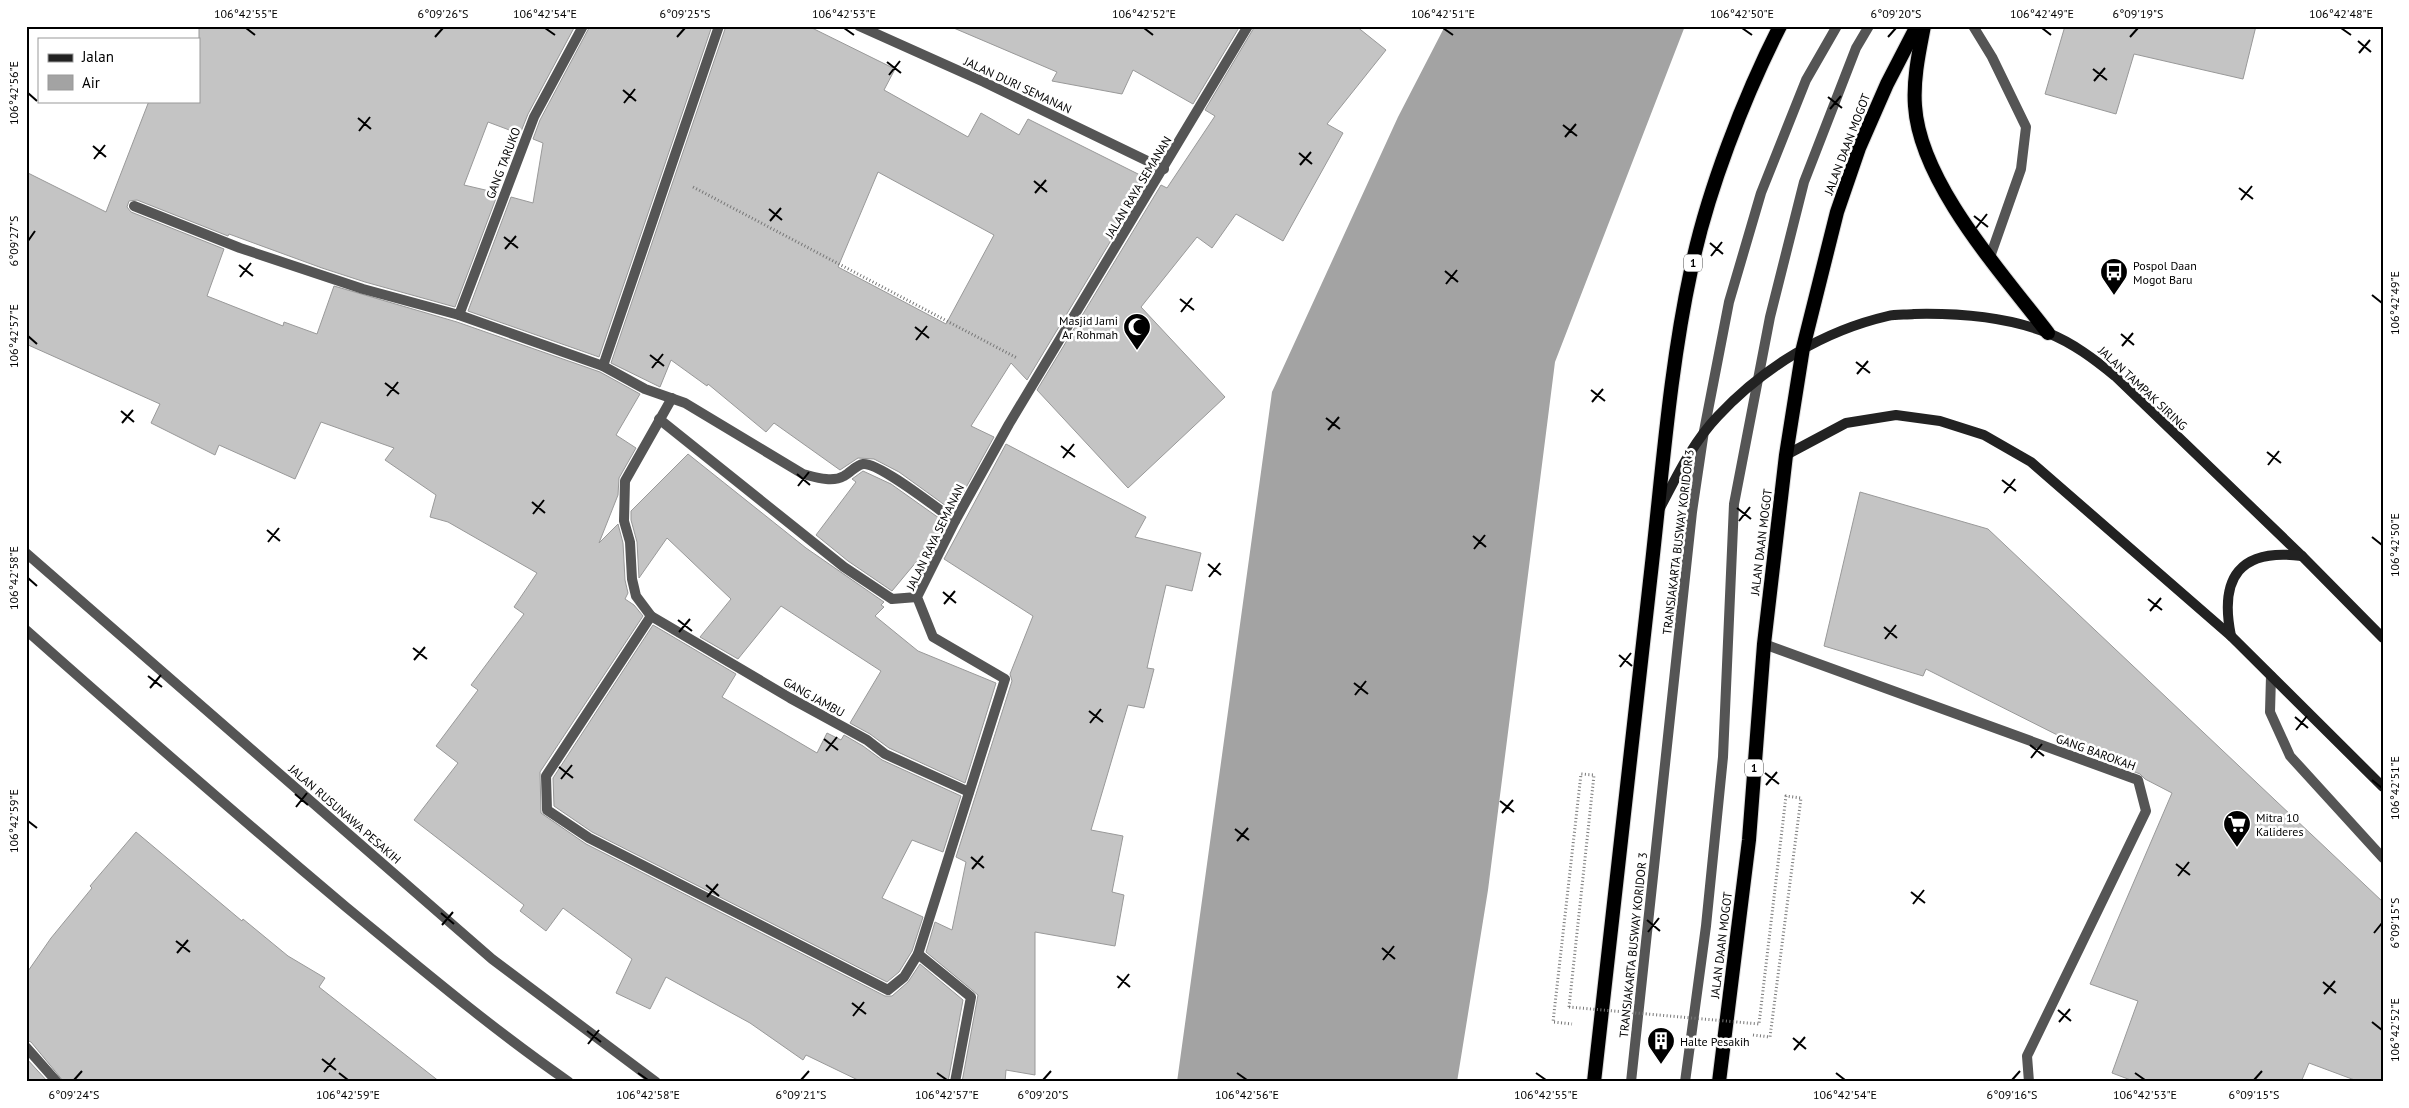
<svg xmlns="http://www.w3.org/2000/svg" width="2409" height="1108" font-family="'PT Sans',sans-serif">
	<style>
		.water { fill: #a3a3a3 }
		.building { fill: #c4c4c4; stroke: #999; fill-rule: evenodd }
		.lines { fill: none; stroke-linecap: round; stroke-linejoin: round }
		.trunk-casing { stroke: #dbdbdb; stroke-width: 16 }
		.path { stroke: #777; stroke-width: 3; stroke-dasharray: 1 2.5; stroke-linecap: butt }
		.service { stroke: #555; stroke-width: 10 }
		.minor { stroke: #555; stroke-width: 10 }
		.secondary { stroke: #222; stroke-width: 10 }
		.trunk { stroke: #000; stroke-width: 14 }
		.path-bridge { stroke: #777; stroke-width: 3; stroke-dasharray: 1 2.5; stroke-linecap: butt }
		.ticks { fill: none; stroke: #000; stroke-width: 2 }
		.labels { text-anchor: middle; dominant-baseline: central; stroke-width: 5; stroke-linejoin: round; paint-order: stroke }
		.shield { fill: #fff; stroke: #4c4c4c; stroke-width: 1 }
		.shield-label { font-size: 11px; font-weight: bold; fill: #000 }
		.street-label { font-size: 12px; fill: #000; stroke: #fff }
		.poi-label { font-size: 12px; fill: #000; stroke: #fff; text-anchor: start }
		.neatline { fill: none; stroke: #000; stroke-width: 2 }
		.ticks-label { font-size: 12px; text-anchor: middle; fill: #000 }
	</style>
	<rect width="100%" height="100%" fill="#fff"/>
	<path class="water" d="M1445,26H1685L1555,362L1488,890L1457,1082H1177L1272,392L1398,117Z"/>
	<g class="building">
		<path d="M199,26H575L528,114L520,134L488,122L464,185L498,193L455,307L365,282L322,268L229,234L228,236L137,200L129,201L127,207L131,212L224,249L207,296L283,326L284,322L317,334L334,286L457,322L600,372L640,394L616,435L636,448L619,478L618,495L599,543L618,524L623,543L625,580L628,593L625,599L634,605L643,616L540,772L541,813L586,844L885,996H892L908,982L920,964L963,1000L948,1082H862L806,1055L803,1060L750,1023L666,977L650,1009L616,993L632,959L563,908L546,931L520,911L524,905L414,820L458,763L436,746L478,690L471,685L524,614L514,607L537,573L448,522L430,517L436,495L385,460L394,448L321,422L295,479L219,445L215,455L151,423L160,404L26,344V172L106,212L149,101H199Z"/>
		<path d="M590,26H712L599,357L468,311L511,197L533,203L543,143L533,139L540,120Z"/>
		<path d="M726,26H808L895,69L884,90L968,137L981,113L1019,135L1028,119L1148,179L1027,380L1011,363L971,426L994,437L953,511L899,472L874,459L858,458L840,470L774,423L766,432L708,384L707,386L671,360L660,387L611,363ZM878,172L994,235L946,324L838,267Z"/>
		<path d="M949,26H1240L1193,104L1133,70L1122,94L1052,81L1057,72Z"/>
		<path d="M1255,26H1356L1386,50L1327,124L1343,133L1283,241L1236,214L1212,248L1197,237L1141,307L1225,397L1128,488L1037,390L1161,185L1167,188L1215,116L1205,110Z"/>
		<path d="M2065,26H2256L2243,79L2134,54L2116,114L2045,94Z"/>
		<path d="M1006,444L1146,517L1135,537L1201,553L1192,591L1166,585L1147,668L1154,669L1144,708L1128,705L1091,830L1123,836L1112,892L1124,895L1115,946L1035,932V1075L1006,1070L1005,1082H962L978,995L926,952L935,922L952,930L966,862L956,857L1012,681L1010,674L1033,616L944,559Z"/>
		<path d="M688,454L806,548L884,602L881,605L884,607L875,616L918,651L996,683L965,783L889,748L870,734L850,723L881,671L781,606L738,659L700,637L731,599L667,538L639,578L637,542L631,520V511Z"/>
		<path d="M863,471L891,484L946,523L932,552L927,549L892,591L848,561L816,535L856,482L852,479Z"/>
		<path d="M1860,492L1988,529L2383,902V1082H2360L2309,1063L2301,1082H2136L2112,1073L2138,1001L2090,984L2172,793L2145,779L2140,774L2117,765L1926,669L1923,676L1824,646Z"/>
		<path d="M653,625L736,674L722,697L817,753L827,733L841,740L844,735L863,746L882,760L961,796L943,852L912,840L882,898L923,917L912,951L899,972L887,982L592,832L554,806L553,778Z"/>
		<path d="M136,832L242,921L243,919L288,956L325,978L319,987L440,1082H64L31,1042L26,1040V974L51,938L92,888L90,886Z"/>
		<path d="M26,1058L48,1082H26Z"/>
	</g>
	<g class="lines">
		<defs>
			<g id="trunk">
				<path d="M1924,26C1919,52 1913,79 1915,106C1920,183 2002,273 2048,333"/>
				<path d="M1594,1082C1612,915 1630,748 1650,581C1662,478 1669,372 1691,270C1707,192 1744,97 1780,26"/>
				<path d="M1719,1082L1749,840L1764,644L1786,455L1803,348L1837,212L1859,148L1887,84L1917,26"/>
			</g>
		</defs>
		<use href="#trunk" class="trunk-casing"/>
		<g class="path">
			<path d="M693,187L1017,358"/>
			<path d="M1569,1007L1594,775L1581,774L1553,1022L1572,1024"/>
			<path d="M1753,1035L1770,1037L1801,798L1786,796L1759,1024"/>
		</g>
		<g class="service">
			<path d="M1973,26L1992,57L2026,127L2021,169L1990,257"/>
			<path d="M2271,676L2270,712L2290,756L2383,858"/>
			<path d="M1631,1082L1692,512L1704,431L1729,302L1761,193L1806,80L1837,26"/>
			<path d="M1685,1082L1706,926L1723,757L1734,504L1770,317L1804,182L1856,48L1869,26"/>
		</g>
		<g class="minor">
			<path d="M859,26L984,82L1164,169"/>
			<path d="M134,206L240,248L363,289L459,315L603,366L645,389L685,403L803,474C815,477 832,483 844,476C850,473 856,465 863,464C879,462 939,510 955,521"/>
			<path d="M459,315L534,117L583,26"/>
			<path d="M603,366L719,26"/>
			<path d="M672,398L625,481L624,521L630,542L632,579L636,596L651,616L790,698L867,740L885,754L969,792"/>
			<path d="M659,419L844,567L892,599L917,597"/>
			<path d="M26,553L492,959L656,1082"/>
			<path d="M651,616L546,776L547,810L589,838L888,990L904,977L918,954"/>
			<path d="M26,630C132,724 238,816 346,907C419,967 491,1028 569,1082"/>
			<path d="M1764,644L2138,780L2146,811L2027,1056L2029,1082"/>
			<path d="M26,1047L57,1082"/>
			<path d="M955,1082L971,997L918,954L1005,679L933,637L917,597L955,521L1009,424L1248,26"/>
		</g>
		<g class="secondary">
			<path d="M1786,455L1846,423L1896,415L1940,421L1984,435L2031,462L2231,636L2383,787"/>
			<path d="M1660,508C1677,476 1693,442 1718,416C1764,367 1823,331 1888,316C1896,314 1906,315 1914,314C1959,313 2007,317 2048,333C2073,343 2094,359 2115,376L2302,556L2383,638"/>
			<path d="M2231,636C2219,577 2240,548 2302,556"/>
		</g>
		<use href="#trunk" class="trunk"/>
		<path class="path-bridge" d="M1569,1007L1759,1024"/>
	</g>
	<path class="ticks" d="M246,28L255,35M545,28L555,35M844,28L854,35M1144,28L1153,35M1443,28L1453,35M1742,28L1752,35M2042,28L2051,35M2341,28L2351,35M435,37L443,28M677,37L685,28M1888,37L1896,28M2130,37L2138,28M2358,41L2371,52M2359,53L2370,40M887,62L901,73M2093,69L2107,80M889,75L900,61M2094,81L2105,68M623,90L636,101M28,93L37,101M1828,97L1842,108M624,103L635,89M1830,109L1841,96M358,118L371,129M1563,125L1577,136M359,131L370,117M1565,137L1576,124M93,146L106,157M1299,153L1312,164M94,159L105,145M1300,165L1311,152M1034,181L1047,192M2239,188L2253,199M1035,193L1046,180M2241,200L2252,186M769,209L782,220M1974,216L1988,227M770,221L781,208M1976,228L1987,214M504,237L518,248M28,241L35,231M1710,243L1723,254M505,249L516,236M1711,256L1722,242M239,265L253,276M1445,271L1458,282M240,277L251,263M1446,284L1457,270M2372,295L2382,303M1180,299L1194,310M1181,312L1192,298M915,327L929,338M2121,334L2134,345M28,336L37,344M916,340L927,326M2122,346L2133,333M650,355L664,366M1856,362L1870,373M652,368L663,354M1857,374L1868,361M385,383L399,394M1591,390L1605,401M387,396L398,382M1592,402L1603,389M121,411L134,422M1326,418L1340,429M122,423L133,410M1328,430L1339,417M1061,446L1075,457M2267,452L2281,463M1063,458L1074,444M2268,465L2279,451M797,474L810,485M2002,480L2016,491M798,486L809,472M2004,493L2015,479M532,502L545,513M1737,508L1751,519M533,514L544,500M1739,521L1750,507M267,530L280,541M1473,536L1486,547M2372,537L2382,545M268,542L279,528M1474,549L1485,535M1208,564L1221,575M1209,577L1220,563M28,578L37,586M943,592L956,603M2148,599L2162,610M944,604L955,591M2150,611L2161,598M678,620L692,631M1884,627L1897,638M679,632L690,619M1885,639L1896,625M413,648L427,659M1619,655L1632,666M414,660L425,647M1620,667L1631,653M148,676L162,687M1354,683L1368,694M150,688L161,675M1355,695L1366,681M1089,711L1103,722M2295,717L2308,728M1090,723L1101,709M2296,730L2307,716M824,739L838,750M2030,745L2044,756M826,751L837,737M2031,758L2042,744M559,767L573,778M1765,773L1779,784M561,779L572,765M2372,780L2382,788M1766,785L1777,772M295,794L308,805M1500,801L1514,812M296,807L307,793M1502,813L1513,800M28,821L37,828M1235,829L1249,840M1237,841L1248,828M971,857L984,868M2176,864L2190,875M972,869L983,856M2178,876L2189,862M706,885L719,896M1911,892L1925,903M707,897L718,884M1913,904L1924,890M441,913L454,924M1647,920L1660,931M442,925L453,912M1648,932L1659,918M2374,933L2382,923M176,941L190,952M1382,948L1395,959M177,953L188,940M1383,960L1394,946M1117,976L1130,987M2323,982L2336,993M1118,988L1129,974M2324,994L2335,981M852,1003L866,1014M2058,1010L2071,1021M853,1016L864,1002M2059,1022L2070,1009M2372,1022L2382,1030M587,1031L601,1042M1793,1038L1806,1049M588,1044L599,1030M1794,1050L1805,1037M322,1059L336,1070M324,1072L335,1058M339,1073L348,1080M638,1073L648,1080M937,1073L947,1080M1237,1073L1247,1080M1536,1073L1546,1080M1836,1073L1845,1080M2135,1073L2145,1080M74,1080L82,1071M801,1080L809,1071M1043,1080L1051,1071M2012,1080L2020,1071M2254,1080L2262,1071"/>
	<defs>
		<symbol id="bus-pin" viewBox="-11 -11 22 30"><path d="M0 17L-7.5 6A9.5 9.5 0 1 1 7.5 6Z" fill="#000" stroke="#fff"/><path d="M-5-6H5V4H4V6H2V4H-2V6H-4V4H-5ZM-3.5-4V0h7V-4ZM-3.5 1.2v1.5H-2V1.2ZM2 1.2v1.5H3.5V1.2Z" fill="#fff"/></symbol>
		<symbol id="mosque-pin" viewBox="-11 -11 22 30"><path d="M0 17L-7.5 6A9.5 9.5 0 1 1 7.5 6Z" fill="#000" stroke="#fff"/><path d="M3.5-4.9A6 6 0 1 0 3.5 4.9A5 5 0 1 1 3.5-4.9Z" fill="#fff"/></symbol>
		<symbol id="supermarket-pin" viewBox="-11 -11 22 30"><path d="M0 17L-7.5 6A9.5 9.5 0 1 1 7.5 6Z" fill="#000" stroke="#fff"/><path d="M-6-5.5h2.5l.6 2H6L4.5 2H-2.5L-4.4-4H-6ZM-1.5 3.2a1.3 1.3 0 1 0 .1 0ZM3 3.2a1.3 1.3 0 1 0 .1 0Z" fill="#fff"/></symbol>
		<symbol id="building-pin" viewBox="-11 -11 22 30"><path d="M0 17L-7.5 6A9.5 9.5 0 1 1 7.5 6Z" fill="#000" stroke="#fff"/><path d="M-4-6H4V6H1V3H-1V6H-4ZM-2.5-4.3h1.7v1.8h-1.7ZM.8-4.3h1.7v1.8H.8ZM-2.5-1h1.7V.8h-1.7ZM.8-1h1.7V.8H.8Z" fill="#fff"/></symbol>
	</defs>
	<g fill-rule="evenodd">
		<use href="#bus-pin" x="2098" y="256" width="32" height="43"/>
		<use href="#mosque-pin" x="1121" y="311" width="32" height="43"/>
		<use href="#supermarket-pin" x="2221" y="808" width="32" height="43"/>
		<use href="#building-pin" x="1645" y="1025" width="32" height="43"/>
	</g>
	<g class="labels">
		<g class="shield">
			<rect x="1684" y="254.5" width="18" height="17" rx="4"/>
			<rect x="1745" y="759.5" width="18" height="17" rx="4"/>
		</g>
		<g class="shield-label">
			<text x="1693" y="263">1</text>
			<text x="1754" y="768">1</text>
		</g>
		<g class="street-label">
			<text transform="translate(1018 85) rotate(25)">JALAN DURI SEMANAN</text>
			<text transform="translate(1847 144) rotate(-69)">JALAN DAAN MOGOT</text>
			<text transform="translate(503 163) rotate(-69)">GANG TARUKO</text>
			<text transform="translate(1138 187) rotate(-59)">JALAN RAYA SEMANAN</text>
			<text transform="translate(2143 388) rotate(43)">JALAN TAMPAK SIRING</text>
			<text transform="translate(935 537) rotate(-64)">JALAN RAYA SEMANAN</text>
			<text transform="translate(1678 542) rotate(-83)">TRANSJAKARTA BUSWAY KORIDOR 3</text>
			<text transform="translate(1761 542) rotate(-83)">JALAN DAAN MOGOT</text>
			<text transform="translate(814 697) rotate(29)">GANG JAMBU</text>
			<text transform="translate(2096 752) rotate(20)">GANG BAROKAH</text>
			<text transform="translate(345 814) rotate(41)">JALAN RUSUNAWA PESAKIH</text>
			<text transform="translate(1633 945) rotate(-84)">TRANSJAKARTA BUSWAY KORIDOR 3</text>
			<text transform="translate(1721 945) rotate(-83)">JALAN DAAN MOGOT</text>
		</g>
		<g class="poi-label">
			<text x="2133" y="265">Pospol Daan<tspan x="2133" dy="14">Mogot Baru</tspan></text>
			<text x="1118" y="320" text-anchor="end">Masjid Jami<tspan x="1118" dy="14">Ar Rohmah</tspan></text>
			<text x="2256" y="817">Mitra 10<tspan x="2256" dy="14">Kalideres</tspan></text>
			<text x="1680" y="1041">Halte Pesakih</text>
		</g>
	</g>
	<rect width="2409" height="1108" fill="none" stroke="#ffffff" stroke-width="55"/>
	<rect x="38" y="38" width="162" height="65" fill="#ffffff" stroke="#999999"/>
	<rect x="48" y="54" width="25" height="8" fill="#222222" stroke="#999999"/>
	<text x="82" y="62" font-size="15" fill="#000000">Jalan</text>
	<rect x="48" y="75" width="25" height="15" fill="#a3a3a3" stroke="#999999"/>
	<text x="82" y="88" font-size="15" fill="#000000">Air</text>
	<rect x="28" y="28" width="2354" height="1052" class="neatline"/>
	<g class="ticks-label">
		<text x="246" y="18">106°42'55"E</text>
		<text x="443" y="18">6°09'26"S</text>
		<text x="545" y="18">106°42'54"E</text>
		<text x="685" y="18">6°09'25"S</text>
		<text x="844" y="18">106°42'53"E</text>
		<text x="1144" y="18">106°42'52"E</text>
		<text x="1443" y="18">106°42'51"E</text>
		<text x="1742" y="18">106°42'50"E</text>
		<text x="1896" y="18">6°09'20"S</text>
		<text x="2042" y="18">106°42'49"E</text>
		<text x="2138" y="18">6°09'19"S</text>
		<text x="2341" y="18">106°42'48"E</text>
		<text transform="translate(14 93) rotate(-90)" y="4">106°42'56"E</text>
		<text transform="translate(14 241) rotate(-90)" y="4">6°09'27"S</text>
		<text transform="translate(2395 303) rotate(-90)" y="4">106°42'49"E</text>
		<text transform="translate(14 336) rotate(-90)" y="4">106°42'57"E</text>
		<text transform="translate(2395 545) rotate(-90)" y="4">106°42'50"E</text>
		<text transform="translate(14 578) rotate(-90)" y="4">106°42'58"E</text>
		<text transform="translate(2395 788) rotate(-90)" y="4">106°42'51"E</text>
		<text transform="translate(14 821) rotate(-90)" y="4">106°42'59"E</text>
		<text transform="translate(2395 923) rotate(-90)" y="4">6°09'15"S</text>
		<text transform="translate(2395 1030) rotate(-90)" y="4">106°42'52"E</text>
		<text x="74" y="1099">6°09'24"S</text>
		<text x="348" y="1099">106°42'59"E</text>
		<text x="648" y="1099">106°42'58"E</text>
		<text x="801" y="1099">6°09'21"S</text>
		<text x="947" y="1099">106°42'57"E</text>
		<text x="1043" y="1099">6°09'20"S</text>
		<text x="1247" y="1099">106°42'56"E</text>
		<text x="1546" y="1099">106°42'55"E</text>
		<text x="1845" y="1099">106°42'54"E</text>
		<text x="2012" y="1099">6°09'16"S</text>
		<text x="2145" y="1099">106°42'53"E</text>
		<text x="2254" y="1099">6°09'15"S</text>
	</g>
</svg>
